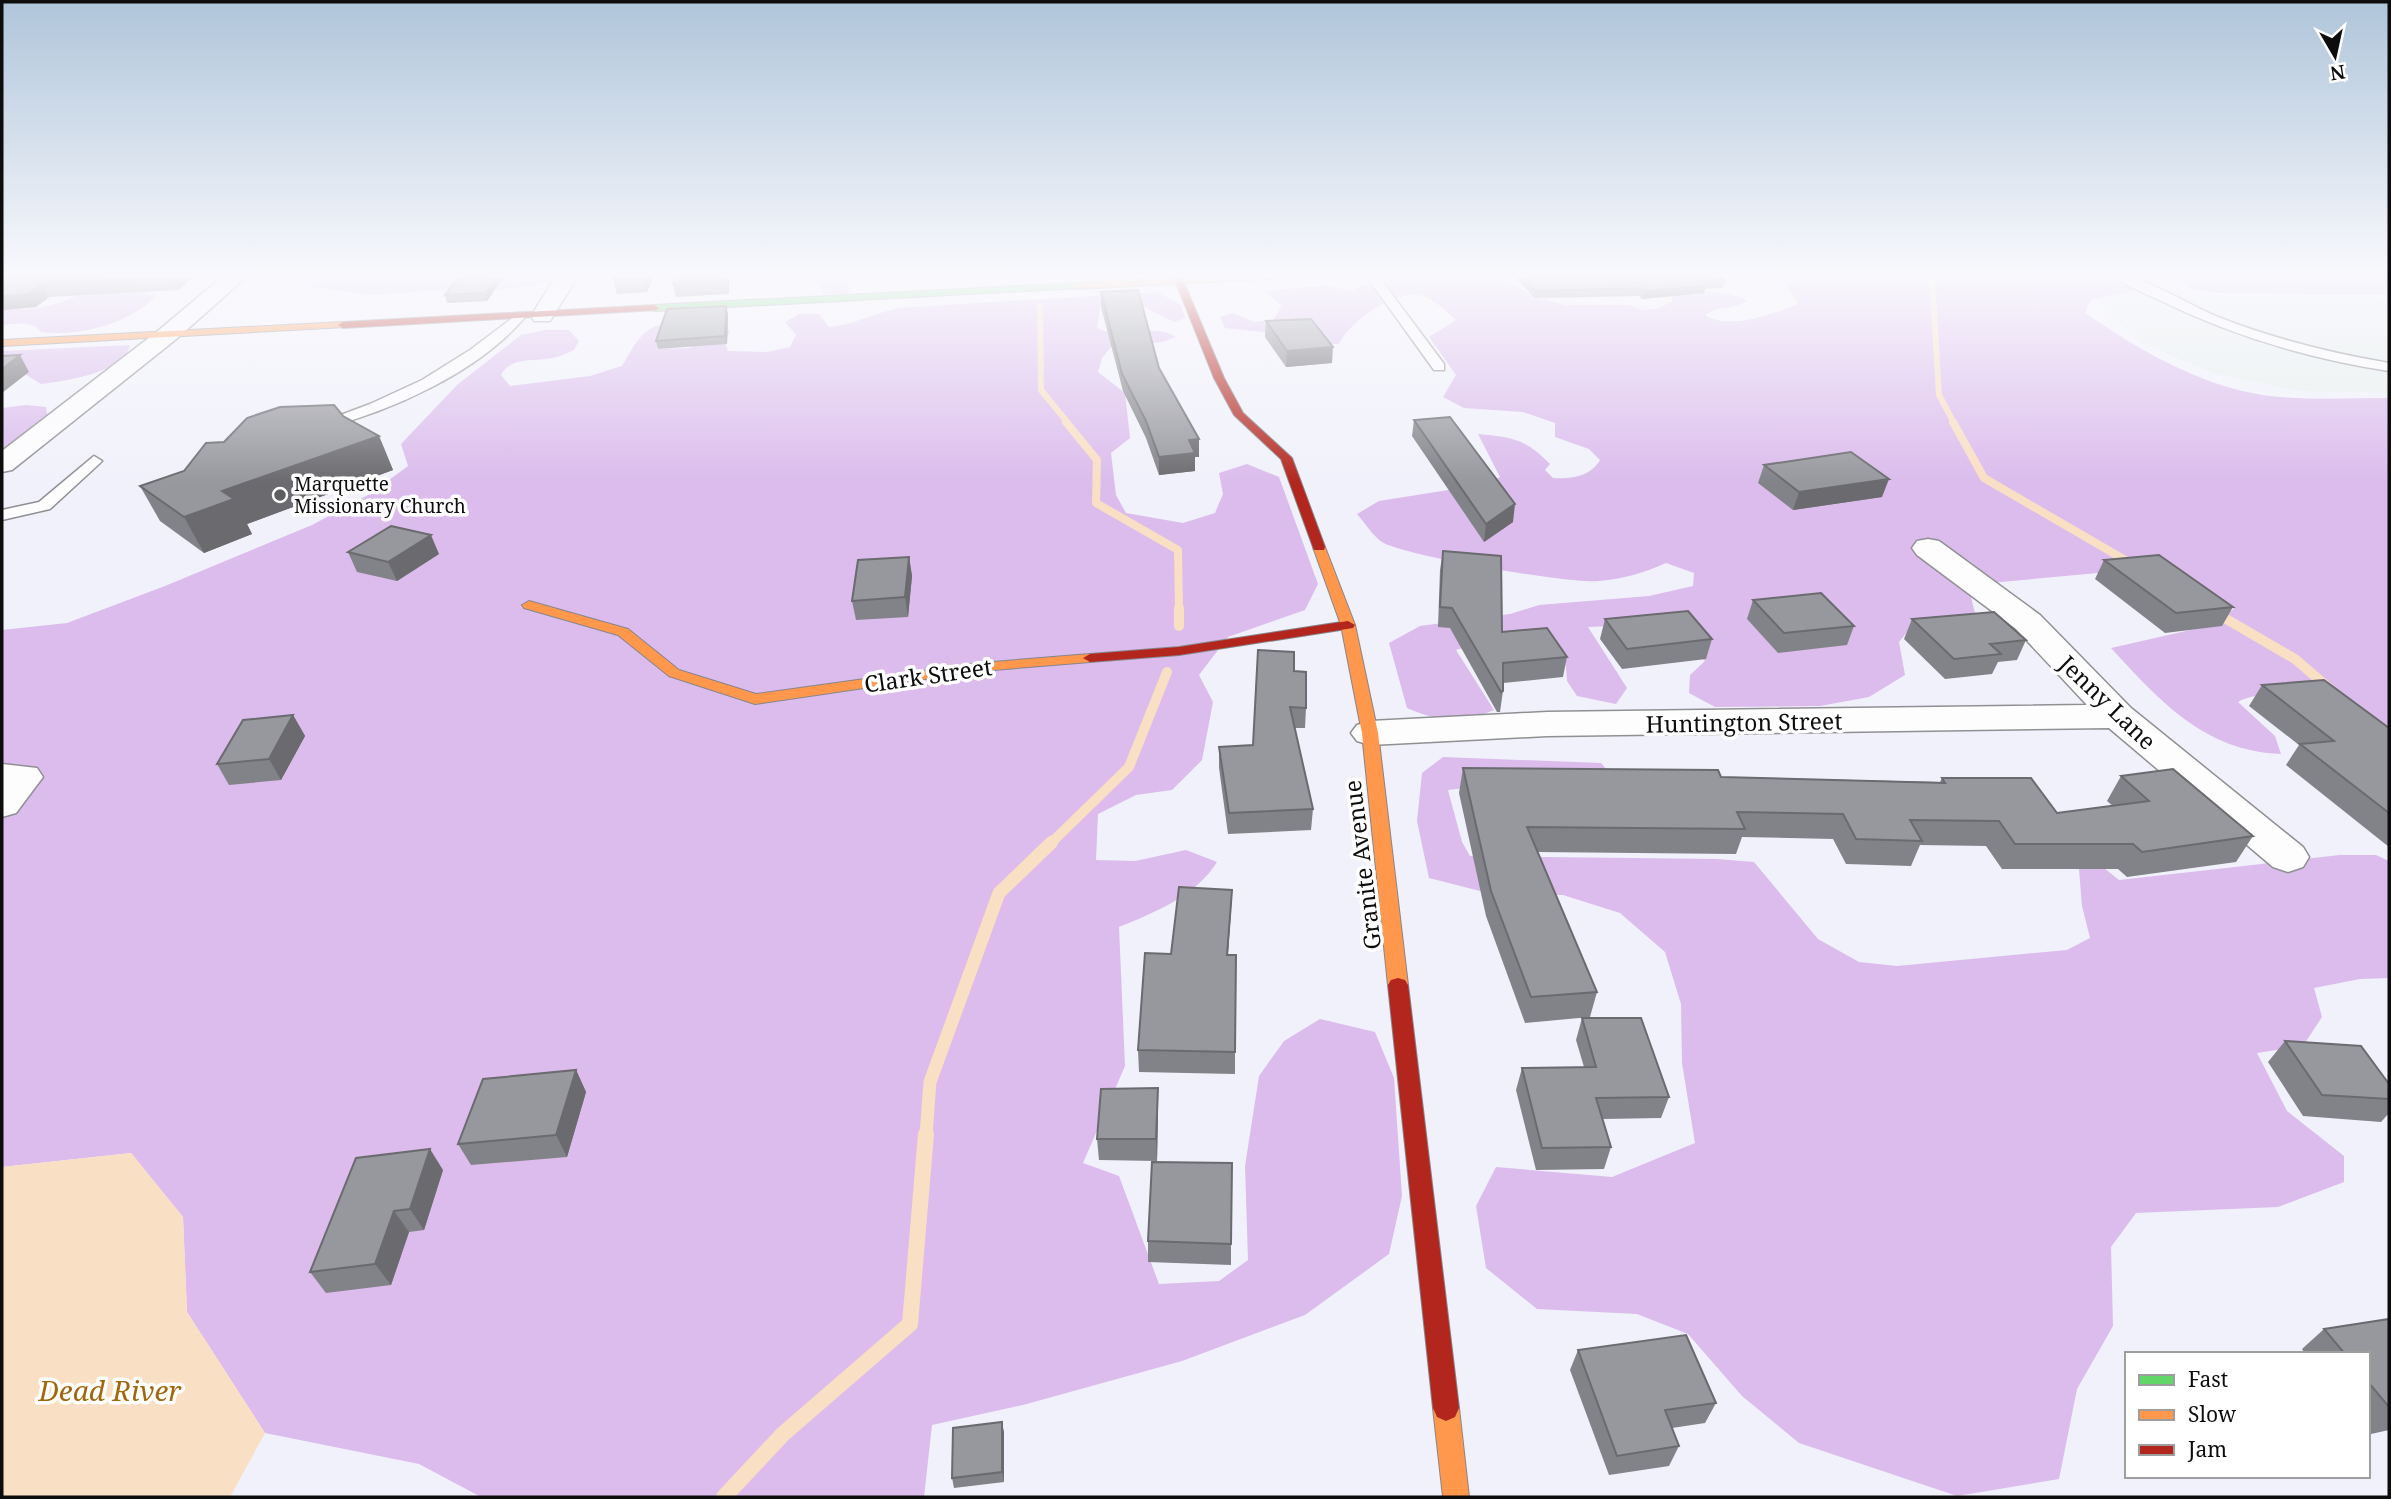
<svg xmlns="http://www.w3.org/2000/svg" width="2391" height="1499" font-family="'Noto Serif',serif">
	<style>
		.industrial { fill: #e8efed }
		.forest { fill: #dbbcec }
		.water { fill: #f9dfc4 }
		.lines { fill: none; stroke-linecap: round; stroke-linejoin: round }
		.stream-far4 { stroke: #f9dfc4; stroke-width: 6 }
		.stream-far3 { stroke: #f9dfc4; stroke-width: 8 }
		.stream-far2 { stroke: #f9dfc4; stroke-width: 10 }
		.stream-far1 { stroke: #f9dfc4; stroke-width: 13 }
		.stream { stroke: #f9dfc4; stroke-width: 16 }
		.lane-casing { stroke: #909094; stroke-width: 3 }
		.street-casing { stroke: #909094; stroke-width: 3 }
		.fast-casing { stroke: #86868b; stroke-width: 2 }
		.slow-casing { stroke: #86868b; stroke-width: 2 }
		.jam-casing { stroke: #86868b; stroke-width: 2 }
		.lane { fill: #fdfdfe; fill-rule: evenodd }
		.street { fill: #fdfdfe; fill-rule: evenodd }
		.fast { fill: #63d668; fill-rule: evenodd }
		.slow { fill: #ff974d; fill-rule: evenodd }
		.jam { fill: #b3261e; fill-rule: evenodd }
		.wall { fill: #828388 }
		.shaded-wall { fill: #6a6a6f }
		.building { fill: #97989e; stroke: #6a6a6f; stroke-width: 2 }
		.poi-dot { fill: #5d5d60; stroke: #fff; stroke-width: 2.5 }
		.labels { text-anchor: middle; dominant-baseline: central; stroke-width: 7; stroke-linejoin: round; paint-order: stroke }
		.far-poi-label { font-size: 19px; fill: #0d0d0d; stroke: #fff; text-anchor: start }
		.street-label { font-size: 23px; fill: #0d0d0d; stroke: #fff }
		.near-water-label { font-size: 28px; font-style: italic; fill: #a2660b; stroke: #fff }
	</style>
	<rect width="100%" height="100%" fill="#f1f1fb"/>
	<path class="industrial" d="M2087,279H2160L2191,295L2389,298V393L2301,391L2216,374L2141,343L2099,304L2110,297Z"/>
	<g class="forest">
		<path d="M338,273H550L544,284L491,291L439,290L372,295L305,286Z"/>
		<path d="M809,273H844L852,293L826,295Z"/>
		<path d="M1020,273H1109L1106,276L1023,279Z"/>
		<path d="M1787,273H2115L2121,275L2133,291L2091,300L2085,313C2142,352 2210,392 2281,397C2317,400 2353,398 2389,398V742C2350,724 2279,679 2238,702L2275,736L2281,754C2204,751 2160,701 2111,648L2208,626L2234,609L2219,596L2153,568L1968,585L1975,613L1916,621L1899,642L1905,675L1869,697L1820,706L1715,707L1689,693L1690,675L1705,661L1662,624L1588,627L1627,688L1616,704L1577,696L1567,681L1565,654L1512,634L1456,650L1494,710C1460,724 1440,722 1407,708L1389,643L1420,626L1510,614L1539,605L1649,596L1693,586L1694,573L1666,563C1644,573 1623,579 1599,581C1571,584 1404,556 1382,542C1373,536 1365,523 1357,514L1379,501L1486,484L1500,477L1478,434C1512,437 1526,439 1550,464L1545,470L1553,478C1571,479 1590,477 1600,460L1589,449L1555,437V423L1523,412L1464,408L1443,397L1456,375L1429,337L1456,320C1446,311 1433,298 1420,295C1394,290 1349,322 1339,344H1322L1300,336L1225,328L1220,317L1233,313L1254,322L1273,320L1282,306L1265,291L1327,285L1354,292L1358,286L1396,280L1481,275L1500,277L1538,298L1565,305H1629L1643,310L1657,309L1671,302L1674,295C1699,290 1725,289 1747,301C1733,310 1718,305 1705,315C1730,331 1772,314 1798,304L1782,280Z"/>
		<path d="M2172,273H2389V295L2216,293L2192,289Z"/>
		<path d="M106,281L147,286L142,293L157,295C130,324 79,337 41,332C32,320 16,324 2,325V308C43,314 71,299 106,281Z"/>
		<path d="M1157,292L1181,305L1185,318L1174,322L1134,302L1101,303L1097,328C1124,342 1150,321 1176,337L1162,342L1111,347L1102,358L1098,372L1125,393L1130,438L1111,453L1116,495L1126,513L1183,523L1215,513L1223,494L1219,473L1247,464L1279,477L1318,584L1305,610L1228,637L1199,675L1213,702L1202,760L1172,790L1136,795L1098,814L1096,860L1135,861L1186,850L1217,862C1197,895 1154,913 1119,927L1125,1066L1083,1163L1119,1176L1159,1284L1219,1281L1248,1260L1245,1166L1259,1076L1284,1041L1320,1019L1375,1032L1394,1078L1402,1196L1389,1254L1305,1315L1182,1361L1023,1405L932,1425L924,1497H481L419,1464L265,1433L187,1312L183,1217L131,1153L2,1167V630L67,623L165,586L312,525L370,494L408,466L401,444L457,385L521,335L545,330H569L579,341L574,350C567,353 560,357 552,358C534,362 511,356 501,375L510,386L590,376L622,366C634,347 641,327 665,324L657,349L690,348L723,326L730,331L725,342L728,351L767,352L790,347L796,335L785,322L799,314H819L829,327C853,325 875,313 899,308Z"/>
		<path d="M130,345C124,373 65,381 41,384L23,373L2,371V351Z"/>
		<path d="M26,405L46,407L48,420L2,459V408Z"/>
		<path d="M1443,757L1601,763L1620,785L1508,783L1448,790L1462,842L1470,856L1717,859L1754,862L1818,939L1859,962L1897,966L2067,950L2090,938L2082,906L2078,857L2099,864L2119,880L2340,855H2376L2389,861V978L2360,979L2314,988L2322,1017L2303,1046L2257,1053L2287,1111L2344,1156V1182L2278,1207L2136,1213L2111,1247L2113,1326L2077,1389L2059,1479L1957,1496L1799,1443L1742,1396L1688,1334L1637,1314L1537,1309L1486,1268L1476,1206L1496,1167L1612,1177L1695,1143L1682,1063L1681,1004L1665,952L1620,913L1563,895L1488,893L1429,878L1417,821L1422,773Z"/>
	</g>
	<path class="water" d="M131,1153L183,1217L187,1312L265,1433L230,1497H2V1167Z"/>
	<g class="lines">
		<g class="stream-far4">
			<path d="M1936,273L1932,277L1939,395L1954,423"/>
			<path d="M1040,306L1041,390L1068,423"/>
		</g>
		<g class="stream-far3">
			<path d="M1066,422L1097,460L1096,503L1178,550L1179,610"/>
			<path d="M1953,422L1984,478L2132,564"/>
		</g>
		<g class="stream-far2">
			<path d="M1179,608V626"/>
			<path d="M2216,613L2295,659L2330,689"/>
			<path d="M1050,844L1129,767L1167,672"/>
		</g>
		<path class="stream-far1" d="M926,1135L930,1082L999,893L1052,842"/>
		<path class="stream" d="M724,1497L783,1434L910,1324L926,1134"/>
		<defs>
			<g id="lane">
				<path d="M1364,273H1376L1444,364V370H1434Z"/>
				<path d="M2110,273C2136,272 2191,306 2218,317C2274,339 2331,353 2389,363V371C2309,359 2230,335 2157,299C2142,292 2122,285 2110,273Z"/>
				<path d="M519,313L525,317C479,372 390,412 321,429L314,425L370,404L422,380L470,350Z"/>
				<path d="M94,456L102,461L99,464L50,509L2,520V510L39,502Z"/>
			</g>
			<g id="street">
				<path d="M227,273H251L175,340L12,470L2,472V451L159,330Z"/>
				<path d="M558,273H580L550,321H534L531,316Z"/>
				<path d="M1928,539L1939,541L2040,615L2131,708L2303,847L2309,857L2303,867L2288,872L2273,867L2109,728L1547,736L1370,745L1357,741L1351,733L1357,725L1370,721L1547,712L2087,705L2016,629L1917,555L1912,548L1917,541Z"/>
				<path d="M2,764L37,768L43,777L16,813L2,817Z"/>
			</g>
			<path id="fast" d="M1077,283L1080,284V288L654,311L649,308L654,305Z"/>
			<g id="slow">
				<path d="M1276,273H1326L1322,276L1077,289L1073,286L1077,283Z"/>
				<path d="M343,322L348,325L346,327L2,346V340Z"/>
				<path d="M1319,543L1325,547L1355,625L1378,733L1408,985L1405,990L1398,992L1391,990L1388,985L1362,733L1341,625L1313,547Z"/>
				<path d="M529,601L628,629L679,670L756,694L980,663L1090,654L1097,658L1090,662L980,671L755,704L669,676L618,635L524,608L522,605Z"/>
				<path d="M1446,1395L1455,1399L1459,1408L1469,1497H1443L1433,1408L1437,1399Z"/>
			</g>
			<g id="jam">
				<path d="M1172,273H1180L1224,378L1243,413L1292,458L1325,547L1324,550H1314L1313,547L1281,459L1234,415L1214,378Z"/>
				<path d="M654,305L659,308L657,310L343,328L338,325L343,322Z"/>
				<path d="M1348,621L1355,625L1353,628L1179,655L1090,662L1083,658L1090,654L1179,647Z"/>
				<path d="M1398,978L1405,980L1408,985L1459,1408L1455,1417L1446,1421L1437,1417L1433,1408L1388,985L1391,980Z"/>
			</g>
		</defs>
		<use href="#lane" class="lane-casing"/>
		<use href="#street" class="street-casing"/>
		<use href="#fast" class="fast-casing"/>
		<use href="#slow" class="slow-casing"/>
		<use href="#jam" class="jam-casing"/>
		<use href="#lane" class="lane"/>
		<use href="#street" class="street"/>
		<use href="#fast" class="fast"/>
		<use href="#slow" class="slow"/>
		<use href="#jam" class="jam"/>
	</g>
	<g class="wall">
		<path d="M2,273H198L178,290L49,297L36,307L2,310Z"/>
		<path d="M462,273H507L487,301L447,303L445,295Z"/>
		<path d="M616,273H655L647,292L617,294L613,279Z"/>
		<path d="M729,273V294L676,297L673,284Z"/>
		<path d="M761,273H799L798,279H762Z"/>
		<path d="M1510,273H1722L1721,277L1725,280L1723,288L1705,289L1704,293L1642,299L1639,296L1535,298Z"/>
		<path d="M1101,292L1159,368L1199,439V457H1195V471L1159,475L1146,438L1123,391L1101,307Z"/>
		<path d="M726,306L728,314L727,344L658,349L656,341Z"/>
		<path d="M1266,321L1332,363L1286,367L1265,337Z"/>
		<path d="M343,416L379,436L393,470L247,524L252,534L204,553L160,521L140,486Z"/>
		<path d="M1414,420L1513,522L1484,542L1412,436Z"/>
		<path d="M1764,465L1882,497L1793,510L1758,483Z"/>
		<path d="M1443,551L1502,632L1567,657L1563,677L1503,683V691L1500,712H1497L1450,628L1438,627L1440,570Z"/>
		<path d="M348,552L439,554L397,581L357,572Z"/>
		<path d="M909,557L912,576L908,617L856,620L852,601Z"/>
		<path d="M2104,560L2233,607L2222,626L2165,633L2095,579Z"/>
		<path d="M1753,600L1854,626L1847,645L1778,653L1747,619Z"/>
		<path d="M1605,619L1712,639L1706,659L1622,669L1600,639Z"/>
		<path d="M1912,619L2026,640L2017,660L1998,662L1992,674L1945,679L1904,639Z"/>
		<path d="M1294,671L1306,708L1305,728H1295L1313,809L1311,830L1228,834L1219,768V747L1253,745Z"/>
		<path d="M2262,685L2389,728V847L2286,765L2299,745L2249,706Z"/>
		<path d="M293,715L305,736L281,780L229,785L217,764Z"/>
		<path d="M1463,768L1721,777L1940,782L1942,778L2057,813L2113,806L2107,801L2121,776L2253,836L2236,862L2127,877L2118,869H2002L1986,846L1920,845L1911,866L1846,864L1833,839L1742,837L1736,854L1537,852L1597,992L1590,1017L1525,1023L1486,916L1459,793Z"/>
		<path d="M1232,890L1228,955L1235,1052V1074L1139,1072L1138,1050L1171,954Z"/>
		<path d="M1582,1018L1669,1097L1661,1118L1603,1119L1611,1147L1604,1169L1536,1170L1516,1090L1522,1068L1584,1067L1576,1040Z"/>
		<path d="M2285,1041L2389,1084V1113L2381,1122L2303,1116L2268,1062Z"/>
		<path d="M576,1070L586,1092L567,1157L471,1165L458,1144Z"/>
		<path d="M1158,1110L1157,1161L1099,1160L1097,1139Z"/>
		<path d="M443,1170L424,1230L409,1232L391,1285L326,1293L310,1272Z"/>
		<path d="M1148,1241L1231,1244V1265L1148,1262Z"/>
		<path d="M2389,1319V1430L2371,1434L2368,1430V1354H2305L2302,1349L2324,1329Z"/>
		<path d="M1578,1350L1716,1403L1705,1423L1672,1428L1679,1446L1669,1466L1609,1475L1570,1370Z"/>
		<path d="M1004,1432V1482L954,1488L952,1478Z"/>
	</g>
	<g class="shaded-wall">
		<path d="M177,273H198L178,290L172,277Z"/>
		<path d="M499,273H507L487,301L485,293Z"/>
		<path d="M645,273H655L647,292L643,278Z"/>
		<path d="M726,273H729V294L726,281Z"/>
		<path d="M42,284L49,297L36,307L2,310V296Z"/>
		<path d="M1706,286L1704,293L1642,299L1644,291Z"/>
		<path d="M726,306L728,314L727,344L725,336Z"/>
		<path d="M1333,347L1332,363L1286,367L1287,351Z"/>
		<path d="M20,355L29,372L2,393V369Z"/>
		<path d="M379,436L393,470L247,524L252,534L204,553L184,517L222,491Z"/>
		<path d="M1199,439V457H1195V471L1159,475V457L1189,440Z"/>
		<path d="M1889,479L1882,497L1793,510L1799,492Z"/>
		<path d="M1515,504L1513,522L1484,542L1486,524Z"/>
		<path d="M431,535L439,554L397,581L388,562Z"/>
		<path d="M909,557L912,576L908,617L905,597Z"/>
		<path d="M293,715L305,736L281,780L269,759Z"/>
		<path d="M1232,890L1231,912L1226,976L1227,955Z"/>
		<path d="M576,1070L586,1092L567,1157L556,1135Z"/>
		<path d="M1158,1088V1110L1157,1161L1156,1139Z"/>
		<path d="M430,1149L443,1170L424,1230L410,1209Z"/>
		<path d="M394,1211L409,1232L391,1285L375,1264Z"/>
		<path d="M1002,1422L1004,1432V1482L1002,1472Z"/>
	</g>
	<g class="building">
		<path d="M2,273H177L172,277L42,284L29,294L2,296Z"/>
		<path d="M462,273H499L485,293L445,295Z"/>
		<path d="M616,273H645L643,278L613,279Z"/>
		<path d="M677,273H726V281L673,284Z"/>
		<path d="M1519,273H1722H1716L1725,280L1701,281L1706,286L1644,291L1640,288L1536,291Z"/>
		<path d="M1138,290L1159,368L1199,439L1189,440L1195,453L1159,457L1146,421L1122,374L1101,292Z"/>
		<path d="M726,306L725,336L656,341L667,309Z"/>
		<path d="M1311,319L1333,347L1287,351L1266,321Z"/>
		<path d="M20,355L2,369V356Z"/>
		<path d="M334,405L343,416L379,436L222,491L234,499L184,517L140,486L184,471L206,443L224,442L247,418L280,407Z"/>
		<path d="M1450,417L1515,504L1486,524L1414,420Z"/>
		<path d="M1851,452L1889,479L1799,492L1764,465Z"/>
		<path d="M391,526L431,535L388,562L348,552Z"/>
		<path d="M1443,551L1501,556L1502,632L1547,628L1567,657L1503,663V691L1501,692L1452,608L1440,607Z"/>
		<path d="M2159,555L2233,607L2176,613L2104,560Z"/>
		<path d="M909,557L905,597L852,601L858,560Z"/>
		<path d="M1821,593L1854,626L1784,633L1753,600Z"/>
		<path d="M1688,611L1712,639L1627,649L1605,619Z"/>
		<path d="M1994,612L2026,640L1990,644L2001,654L1954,659L1912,619Z"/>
		<path d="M1258,650L1294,652V671L1306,672V708L1290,707L1313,809L1229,813L1219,747L1253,745Z"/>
		<path d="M2324,680L2389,728V813L2300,744L2334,741L2262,685Z"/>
		<path d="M293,715L269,759L217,764L243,720Z"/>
		<path d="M1463,768L1718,770L1721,777L1945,783L1942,778H2031L2057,813L2149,801L2121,776L2173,769L2253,836L2142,852L2133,844H2015L1999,821L1910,820L1922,841L1856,839L1843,814L1737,812L1745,829L1527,827L1597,992L1531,997L1491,891Z"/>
		<path d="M1179,887L1232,890L1227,955H1236L1235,1052L1138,1050L1145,953L1171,954Z"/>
		<path d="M1582,1018H1641L1669,1097L1596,1098L1611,1147L1542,1148L1522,1068L1596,1067Z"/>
		<path d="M2285,1041L2361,1046L2389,1084V1099L2322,1095Z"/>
		<path d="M576,1070L556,1135L458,1144L483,1079Z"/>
		<path d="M1158,1088L1156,1139H1097L1101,1089Z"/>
		<path d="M430,1149L410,1209L394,1211L375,1264L310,1272L356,1158Z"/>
		<path d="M1152,1162L1232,1163L1231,1244L1148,1241Z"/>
		<path d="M2389,1319V1407L2368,1382V1354H2345L2324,1329Z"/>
		<path d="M1686,1335L1716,1403L1665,1410L1679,1446L1617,1456L1578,1350Z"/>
		<path d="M1002,1422V1472L952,1478L953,1428Z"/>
	</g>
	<linearGradient id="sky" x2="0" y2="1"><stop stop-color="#afc5da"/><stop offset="0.57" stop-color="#f9f9fd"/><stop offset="1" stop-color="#f9f9fd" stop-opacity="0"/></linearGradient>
	<rect width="2391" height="483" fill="url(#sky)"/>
	<circle class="poi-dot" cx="280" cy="495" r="7"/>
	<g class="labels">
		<g class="far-poi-label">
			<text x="294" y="484">Marquette<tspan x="294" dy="22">Missionary Church</tspan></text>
		</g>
		<g class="street-label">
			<text transform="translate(928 675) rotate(-8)">Clark Street</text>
			<text transform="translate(2108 702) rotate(44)">Jenny Lane</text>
			<text transform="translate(1744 722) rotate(-1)">Huntington Street</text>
			<text transform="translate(1362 865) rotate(-97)">Granite Avenue</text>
		</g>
		<g class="near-water-label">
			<text x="110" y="1390">Dead River</text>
		</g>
	</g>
	<rect width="2391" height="1499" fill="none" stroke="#0d0d0d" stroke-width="7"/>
	<rect x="2125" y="1352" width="245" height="126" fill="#ffffff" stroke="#9e9e9e" stroke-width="2"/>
	<rect x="2139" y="1375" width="35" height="10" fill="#63d668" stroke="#9e9e9e" stroke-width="2"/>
	<text x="2188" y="1387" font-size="21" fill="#0d0d0d">Fast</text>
	<rect x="2139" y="1410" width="35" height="10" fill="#ff974d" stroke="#9e9e9e" stroke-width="2"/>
	<text x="2188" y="1422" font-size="21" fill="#0d0d0d">Slow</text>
	<rect x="2139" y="1445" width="35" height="10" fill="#b3261e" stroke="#9e9e9e" stroke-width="2"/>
	<text x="2188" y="1457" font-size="21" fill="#0d0d0d">Jam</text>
	<g transform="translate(2335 56) rotate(171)" stroke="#ffffff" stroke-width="5" paint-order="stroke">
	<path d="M0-5L12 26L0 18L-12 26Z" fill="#0d0d0d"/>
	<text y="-10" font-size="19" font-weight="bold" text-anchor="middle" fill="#0d0d0d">N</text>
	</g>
</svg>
